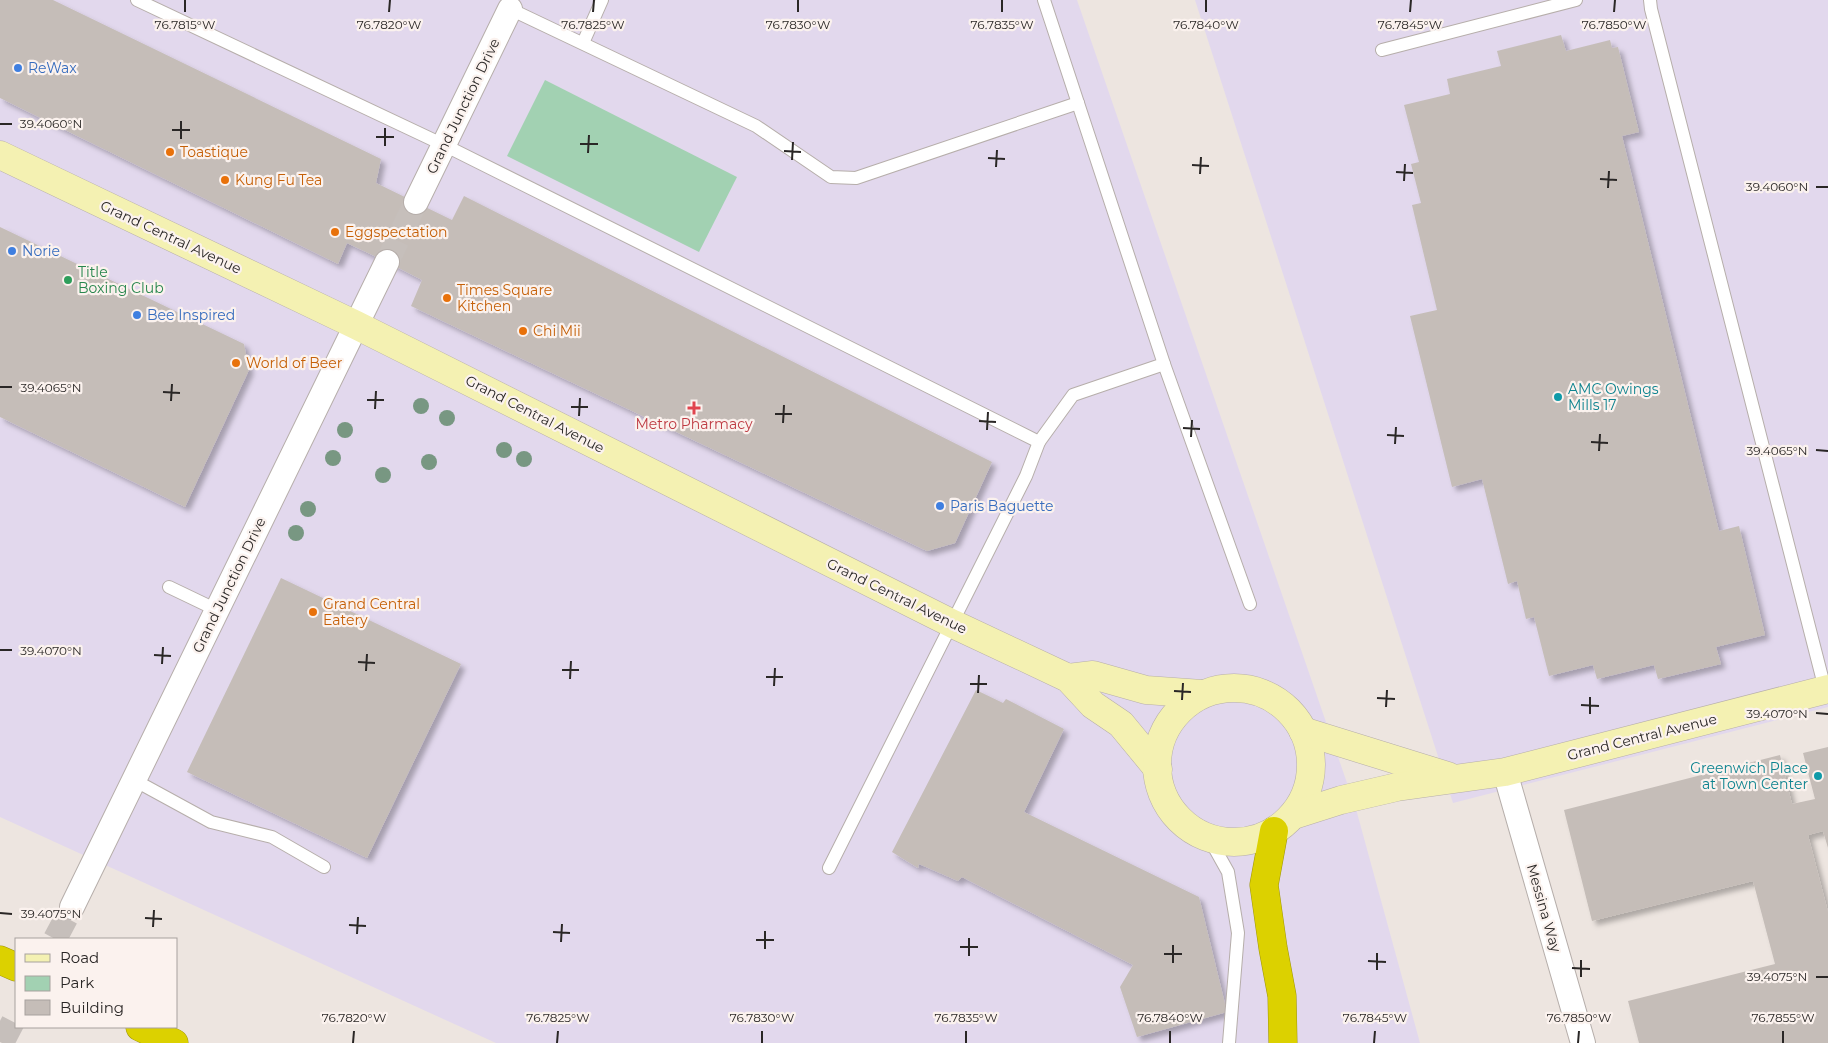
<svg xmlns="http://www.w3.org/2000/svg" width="1828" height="1043" font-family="Montserrat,sans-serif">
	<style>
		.commercial { fill: #e2d8ed }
		.green { fill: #a2d1b2 }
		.building { fill: #c5bdb8; filter: url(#shadow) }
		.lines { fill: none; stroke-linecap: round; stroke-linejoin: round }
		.street-tunnel { stroke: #c6bfbb; stroke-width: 24; stroke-dasharray: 24 12; stroke-linecap: butt }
		.lane-casing { stroke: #b6aeaa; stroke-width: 14 }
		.street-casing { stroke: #b6aeaa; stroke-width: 26 }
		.secondary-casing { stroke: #b6aeaa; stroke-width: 29 }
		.highway-casing { stroke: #9e960d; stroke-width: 29 }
		.lane { stroke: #fff; stroke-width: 12 }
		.street { stroke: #fff; stroke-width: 24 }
		.secondary { stroke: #f4f1b2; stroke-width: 28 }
		.highway { stroke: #dcd100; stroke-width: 28 }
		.tree { fill: #789782 }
		.ticks { fill: none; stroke: #2a2726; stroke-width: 2 }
		.shop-dot { fill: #3f7fe0; stroke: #fbf2ee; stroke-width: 2 }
		.food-dot { fill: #e8710a; stroke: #fbf2ee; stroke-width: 2 }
		.leisure-dot { fill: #2e9e5b; stroke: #fbf2ee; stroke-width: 2 }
		.culture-dot { fill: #0f9aa8; stroke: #fbf2ee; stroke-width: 2 }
		.health-dot { fill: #e0444e; stroke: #fbf2ee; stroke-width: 2 }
		.labels { text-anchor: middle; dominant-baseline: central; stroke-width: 4.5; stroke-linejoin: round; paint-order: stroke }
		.shop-label { font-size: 14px; fill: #366cbe; stroke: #fbf2ee; text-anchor: start }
		.street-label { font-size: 14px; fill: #2a2726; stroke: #fbf2ee }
		.food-label { font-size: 14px; fill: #c56008; stroke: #fbf2ee; text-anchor: start }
		.leisure-label { font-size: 14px; fill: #27864d; stroke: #fbf2ee; text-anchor: start }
		.culture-label { font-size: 14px; fill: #0d838f; stroke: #fbf2ee; text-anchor: start }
		.health-label { font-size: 14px; fill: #be3a42; stroke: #fbf2ee }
		.ticks-label { font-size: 12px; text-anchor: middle; fill: #2a2726; stroke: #fbf2ee; stroke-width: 4.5; stroke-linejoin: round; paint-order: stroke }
	</style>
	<defs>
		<filter id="shadow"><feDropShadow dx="4.5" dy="4.5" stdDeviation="2.5" flood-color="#0004"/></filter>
	</defs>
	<rect width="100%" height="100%" fill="#ede5e0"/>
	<g class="commercial">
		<path d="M0,0H1077L1356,809L1420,1043H496L0,817Z"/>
		<path d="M1195,0H1828V707L1453,803Z"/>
	</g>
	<path class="green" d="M545,80L737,177L699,252L507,156Z"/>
	<g class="building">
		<path d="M0,0H53L381,159L376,183L452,220L464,196L992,462L955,543L927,551L411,306L422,280L387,262L347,243L338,264L0,98Z"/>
		<path d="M1561,35L1566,51L1610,40L1612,48L1618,47L1639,132L1622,136L1719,531L1739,526L1765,635L1716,647L1721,664L1658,679L1654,665L1597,679L1593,665L1549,676L1534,617L1526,619L1517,581L1508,584L1482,479L1452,487L1410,316L1437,310L1412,205L1421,203L1411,164L1419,162L1404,105L1450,94L1447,79L1501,66L1497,51Z"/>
		<path d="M0,227L244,344L249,370L185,507L0,417Z"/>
		<path d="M281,578L461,664L367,858L187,772Z"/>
		<path d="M976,690L1003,703L1006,699L1064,729L1024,812L1199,897L1227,1012L1137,1037L1120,987L1133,965L962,877L958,881L919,864L918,868L892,852Z"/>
		<path d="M1828,747V848L1823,831L1808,835L1828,912V1043H1639L1628,1001L1775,964L1753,881L1592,921L1564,810L1780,755L1792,804L1815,799L1803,753Z"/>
	</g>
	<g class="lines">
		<g class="street-tunnel">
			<path d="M387,262L416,202"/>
			<path d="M55,939L72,907"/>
			<path d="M2,1043L16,1016"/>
		</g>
		<defs>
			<g id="lane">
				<path d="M137,0L444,145L1039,442L1073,395L1164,364L1044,0"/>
				<path d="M1650,0L1651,9L1825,689"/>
				<path d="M512,4L510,9L756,126L831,177L856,178L1078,103"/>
				<path d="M583,43L602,0"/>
				<path d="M1382,50L1576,0"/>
				<path d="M1164,364L1250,604"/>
				<path d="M169,587L217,610"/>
				<path d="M134,780L211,822L272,837L324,867"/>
				<path d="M1209,838L1228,872L1238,933L1229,1043"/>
				<path d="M829,868L1026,476L1039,442"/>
			</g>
			<g id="street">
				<path d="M416,202L510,9"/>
				<path d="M1505,772L1583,1043"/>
				<path d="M72,907L387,262"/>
			</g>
			<g id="secondary">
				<path d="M0,155L356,325L953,624L1068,678L1093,705L1121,724L1158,769"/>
				<path d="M1068,678L1093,675L1146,690L1202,694"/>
				<circle cx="1234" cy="765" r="77"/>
				<path d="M1303,731L1448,776"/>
				<path d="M1294,815L1341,800L1397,787L1505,772L1828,689"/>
			</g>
			<g id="highway">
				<path d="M1274,831L1264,885L1273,948L1282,996L1283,1043"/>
				<path d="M0,960L16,967"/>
				<path d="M140,1027L174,1043"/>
			</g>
		</defs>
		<use href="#lane" class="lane-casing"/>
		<use href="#street" class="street-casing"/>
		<use href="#secondary" class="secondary-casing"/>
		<use href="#highway" class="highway-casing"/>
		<use href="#lane" class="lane"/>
		<use href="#street" class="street"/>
		<use href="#secondary" class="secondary"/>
		<use href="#highway" class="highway"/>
	</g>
	<g class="tree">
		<circle cx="421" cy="406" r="8"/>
		<circle cx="447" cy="418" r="8"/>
		<circle cx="345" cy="430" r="8"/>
		<circle cx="504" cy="450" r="8"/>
		<circle cx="333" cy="458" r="8"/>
		<circle cx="524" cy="459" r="8"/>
		<circle cx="429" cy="462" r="8"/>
		<circle cx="383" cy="475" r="8"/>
		<circle cx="308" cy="509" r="8"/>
		<circle cx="296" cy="533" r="8"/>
	</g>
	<path class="ticks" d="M185,12V0M389,12L390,0M593,12L594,0M798,12V0M1002,12V0M1206,12V0M1410,12L1411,0M1614,12L1615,0M0,124H12M172,130H190M376,137H394M181,139V121M580,144H598M385,146V128M784,151L801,152M588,153L589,135M988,158L1005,159M792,160L793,142M1192,165L1209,166M996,167L997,150M1396,172L1413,173M1200,174L1201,157M1600,179L1617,180M1404,181L1405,164M1816,187H1828M1608,188L1609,171M0,387H12M163,392L180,393M367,400H384M171,401L172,384M571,407H588M375,409L376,391M775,414H792M579,416L580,398M979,421L996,422M783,423L784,405M1183,428L1200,429M987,430L988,412M1387,435L1404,436M1191,437L1192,420M1591,442L1608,443M1395,444L1396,427M1816,450L1828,451M1599,451L1600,434M0,650H12M154,655L171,656M358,662L375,663M162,664L163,647M562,670H579M366,671L367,654M766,677H783M570,679L571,661M970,684H987M774,686L775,668M1174,691L1191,692M978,693L979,675M1377,698L1395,699M1182,700L1183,683M1581,705L1599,706M1386,707L1387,690M1816,713L1828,714M1590,714V697M0,913L12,914M145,918L162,919M349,925L366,926M153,927L154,910M553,932L570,933M357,934L358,917M756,940H774M561,942L562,924M960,947H978M765,949V931M1164,954H1182M969,956V938M1368,961L1386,962M1173,963V945M1572,968L1590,969M1377,970V953M1581,977V960M1816,977H1828M353,1043L354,1031M557,1043L558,1031M762,1043V1031M966,1043V1031M1170,1043V1031M1374,1043L1375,1031M1578,1043L1579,1031M1783,1043V1031"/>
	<g class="shop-dot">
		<circle cx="18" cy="68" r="5"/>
		<circle cx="12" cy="251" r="5"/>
		<circle cx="137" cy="315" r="5"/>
		<circle cx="940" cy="506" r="5"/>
	</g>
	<g class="food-dot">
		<circle cx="170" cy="152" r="5"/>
		<circle cx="225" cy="180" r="5"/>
		<circle cx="335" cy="232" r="5"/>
		<circle cx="447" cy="298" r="5"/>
		<circle cx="523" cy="331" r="5"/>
		<circle cx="236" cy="363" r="5"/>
		<circle cx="313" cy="612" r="5"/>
	</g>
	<circle class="leisure-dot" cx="68" cy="280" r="5"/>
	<g class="culture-dot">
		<circle cx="1558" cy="397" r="5"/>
		<circle cx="1818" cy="776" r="5"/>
	</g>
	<path class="health-dot" d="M691.5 400.5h5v5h5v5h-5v5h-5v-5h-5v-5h5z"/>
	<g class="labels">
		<g class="shop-label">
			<text x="28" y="68">ReWax</text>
			<text x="22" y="251">Norie</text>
			<text x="147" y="315">Bee Inspired</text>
			<text x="950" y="506">Paris Baguette</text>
		</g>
		<g class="street-label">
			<text transform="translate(463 106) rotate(-64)">Grand Junction Drive</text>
			<text transform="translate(171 237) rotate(25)">Grand Central Avenue</text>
			<text transform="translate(535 414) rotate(27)">Grand Central Avenue</text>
			<text transform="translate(229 585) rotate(-64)">Grand Junction Drive</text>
			<text transform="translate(897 596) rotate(26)">Grand Central Avenue</text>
			<text transform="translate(1642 737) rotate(-14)">Grand Central Avenue</text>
			<text transform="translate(1544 908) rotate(74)">Messina Way</text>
		</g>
		<g class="food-label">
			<text x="180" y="152">Toastique</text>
			<text x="235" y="180">Kung Fu Tea</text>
			<text x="345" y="232">Eggspectation</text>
			<text x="457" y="290">Times Square<tspan x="457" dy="16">Kitchen</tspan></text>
			<text x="533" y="331">Chi Mii</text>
			<text x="246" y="363">World of Beer</text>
			<text x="323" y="604">Grand Central<tspan x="323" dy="16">Eatery</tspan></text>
		</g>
		<g class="leisure-label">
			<text x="78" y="272">Title<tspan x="78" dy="16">Boxing Club</tspan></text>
		</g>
		<g class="culture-label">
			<text x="1568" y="389">AMC Owings<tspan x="1568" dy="16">Mills 17</tspan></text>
			<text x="1808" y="768" text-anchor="end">Greenwich Place<tspan x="1808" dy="16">at Town Center</tspan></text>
		</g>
		<g class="health-label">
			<text x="694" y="424">Metro Pharmacy</text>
		</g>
	</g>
	<g class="ticks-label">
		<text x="185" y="29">76.7815°W</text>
		<text x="389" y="29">76.7820°W</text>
		<text x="593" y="29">76.7825°W</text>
		<text x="798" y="29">76.7830°W</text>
		<text x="1002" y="29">76.7835°W</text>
		<text x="1206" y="29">76.7840°W</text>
		<text x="1410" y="29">76.7845°W</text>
		<text x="1614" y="29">76.7850°W</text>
		<text x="51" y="128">39.4060°N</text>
		<text x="1777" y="191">39.4060°N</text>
		<text x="51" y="392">39.4065°N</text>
		<text x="1777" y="455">39.4065°N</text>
		<text x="51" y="655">39.4070°N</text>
		<text x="1777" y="718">39.4070°N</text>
		<text x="51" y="918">39.4075°N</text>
		<text x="1777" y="981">39.4075°N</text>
		<text x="354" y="1022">76.7820°W</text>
		<text x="558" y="1022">76.7825°W</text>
		<text x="762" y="1022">76.7830°W</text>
		<text x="966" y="1022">76.7835°W</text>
		<text x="1170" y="1022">76.7840°W</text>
		<text x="1375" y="1022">76.7845°W</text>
		<text x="1579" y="1022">76.7850°W</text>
		<text x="1783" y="1022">76.7855°W</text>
	</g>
	<rect x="15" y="938" width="162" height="90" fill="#fbf2ee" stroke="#a7a19e"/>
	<rect x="25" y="954" width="25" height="8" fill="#f4f1b2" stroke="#a7a19e"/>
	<text x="60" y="963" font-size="15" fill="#2a2726">Road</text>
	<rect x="25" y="976" width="25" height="15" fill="#a2d1b2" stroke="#a7a19e"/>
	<text x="60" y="988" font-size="15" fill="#2a2726">Park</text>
	<rect x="25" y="1000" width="25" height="15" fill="#c5bdb8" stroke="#a7a19e"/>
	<text x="60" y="1013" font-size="15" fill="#2a2726">Building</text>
</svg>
